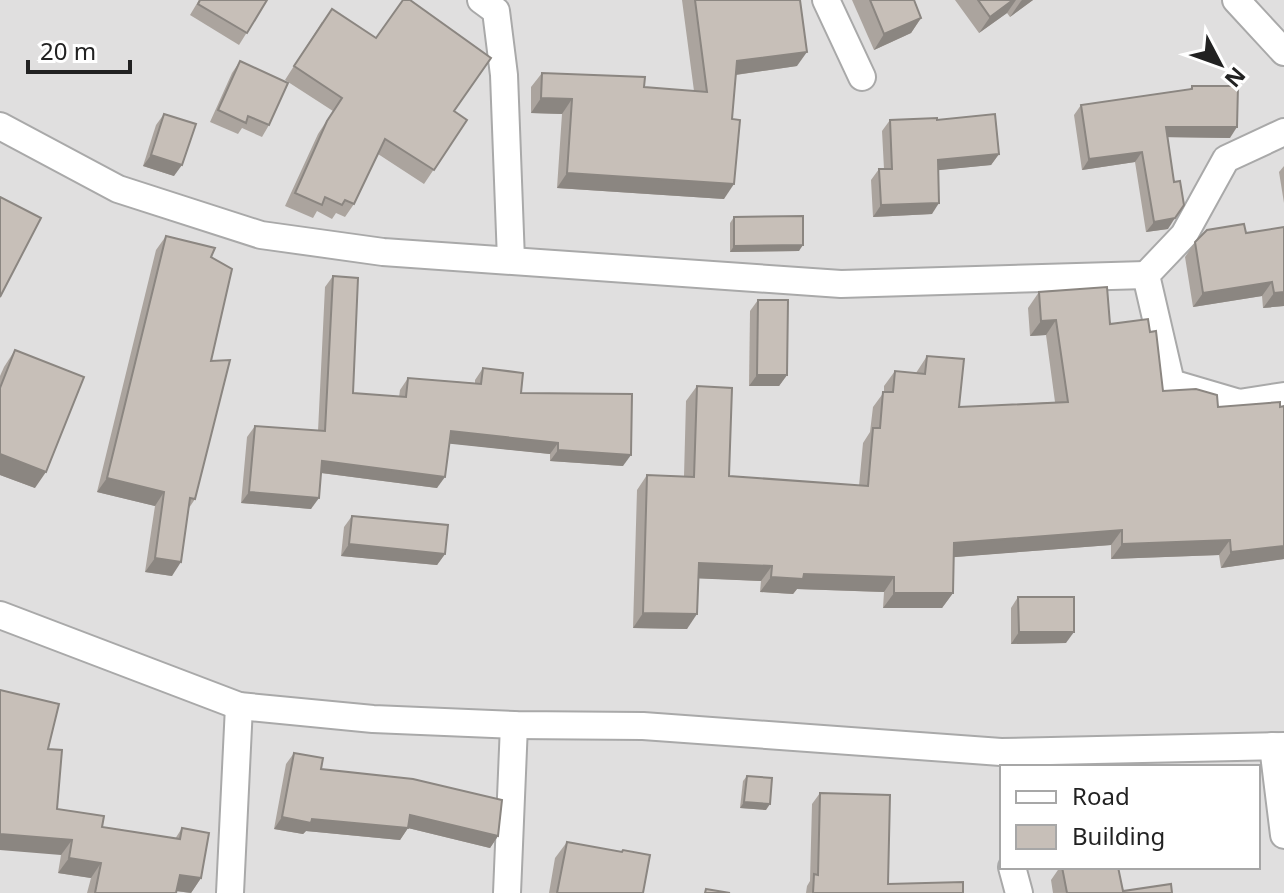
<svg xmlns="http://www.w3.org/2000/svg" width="1284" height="893" font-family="'Noto Sans',sans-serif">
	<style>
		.residential { fill: #e0dfdf; fill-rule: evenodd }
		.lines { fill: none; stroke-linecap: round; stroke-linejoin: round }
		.street-casing { stroke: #a9a9a9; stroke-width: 30 }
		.street { stroke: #fff; stroke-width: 26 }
		.wall { fill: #aba49e }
		.shaded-wall { fill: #8b8681 }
		.building { fill: #c7bfb8; stroke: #8b8681; stroke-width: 2 }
	</style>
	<rect width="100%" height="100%" fill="#f2efe9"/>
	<path class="residential" d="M0,0H1284V893H0ZM1002,767H1258V867H1002Z"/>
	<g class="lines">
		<defs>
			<g id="street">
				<path d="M481,0L496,11L504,75L511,260"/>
				<path d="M826,0L862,77"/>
				<path d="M1236,0L1284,52"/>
				<path d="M0,126L118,189L261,235L383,252L841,284L1146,275"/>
				<path d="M1284,132L1226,159L1184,235L1146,275L1171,383L1239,403L1284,396"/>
				<path d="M0,615L239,706L373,719L514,725L643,726L1001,752L1284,746"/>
				<path d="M1273,746L1284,835"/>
				<path d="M1012,867L1019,893"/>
				<path d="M230,893L239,706"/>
				<path d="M507,893L514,725"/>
			</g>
		</defs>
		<use href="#street" class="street-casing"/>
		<use href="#street" class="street"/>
	</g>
	<g class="wall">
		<path d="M199,0H267L239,45L190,15Z"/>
		<path d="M682,0H800L797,66L736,75L724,199L557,188L562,114L531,113V87L542,73L644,87L694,91Z"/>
		<path d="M852,0H914L921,18L911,33L874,50Z"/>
		<path d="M955,0H1033L1010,17L1007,13L979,33Z"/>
		<path d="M322,22L467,120L424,184L378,154L354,204L345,217L336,213L332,219L317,211L313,218L285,206L318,134L333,111L285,80Z"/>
		<path d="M240,61L269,125L262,137L242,128L238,134L210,122L232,73Z"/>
		<path d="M1192,86L1230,138L1167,137L1168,229L1146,232L1135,162L1082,170L1074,115L1081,105L1190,89Z"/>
		<path d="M164,114L174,176L143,166L156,125Z"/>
		<path d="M890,120H937L999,154L991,165L938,170L932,214L873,217L871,180L879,169H884L882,131Z"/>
		<path d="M1284,166V203L1279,172Z"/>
		<path d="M734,217L799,251L730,252V223Z"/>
		<path d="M1284,227V306L1263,308L1262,296L1193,307L1185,257L1195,242Z"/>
		<path d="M166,236L211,257V361L195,499L189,508L172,576L145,572L155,506L97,492L156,250Z"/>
		<path d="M333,276L353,393L399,397L400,390L408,378L475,383V380L483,368L521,393L623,466L550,461V454L449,443L437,488L321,473L311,509L241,503L247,437L255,426L318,431L325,287Z"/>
		<path d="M1039,292L1110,324L1150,332L1163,391L1218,407L1284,406V559L1221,568L1219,555L1111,559V545L954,557L953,593L942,608H883L884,592L797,589L793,594L760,592L761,581L698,578L687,629L633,628L637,490L647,475L684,476L686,401L697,386L729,476L859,486L863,443L870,432L873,407L884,392V386L895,371L916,373L927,356L959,407L1055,402L1046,335L1030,336L1028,308Z"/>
		<path d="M758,300L787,375L779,386H749L750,311Z"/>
		<path d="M15,350L35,488L0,475V376L4,367Z"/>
		<path d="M352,516L445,554L437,565L341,556L344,527Z"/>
		<path d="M1018,597L1066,643L1011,644V608Z"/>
		<path d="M48,749L57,809L102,827L175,839L182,828L201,878L191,893L176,891V893H87L91,878L58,873L61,855Z"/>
		<path d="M294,753L321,769L498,836L490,848L408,828L400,840L306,831L303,834L274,829L286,764Z"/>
		<path d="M747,776L766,810L740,808L743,781Z"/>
		<path d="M820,793L888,884L963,893H806L807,886L810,881L812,804Z"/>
		<path d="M567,842L621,852L623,850L643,893H549L555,858Z"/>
		<path d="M1060,867H1118L1123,891L1172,893H1053L1051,880Z"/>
	</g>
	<g class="shaded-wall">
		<path d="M1013,0H1016L1007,13L979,33L990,17Z"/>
		<path d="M1022,0H1033L1010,17L1021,1Z"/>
		<path d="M921,18L911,33L874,50L884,34Z"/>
		<path d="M807,52L797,66L727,76L737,61Z"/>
		<path d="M541,98L572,99L562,114L531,113Z"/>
		<path d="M1166,127H1237L1230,138L1158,137Z"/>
		<path d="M1142,152L1135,162L1082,170L1089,159Z"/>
		<path d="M999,154L991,165L930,171L938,160Z"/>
		<path d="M151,155L182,165L174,176L143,166Z"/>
		<path d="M567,173L734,184L724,199L557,188Z"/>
		<path d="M939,203L932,214L873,217L881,205Z"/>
		<path d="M1175,218L1168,229L1146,232L1154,222Z"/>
		<path d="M803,245L799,251L730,252L734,246Z"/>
		<path d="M1272,282L1262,296L1193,307L1203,293Z"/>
		<path d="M1284,292V306L1263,308L1274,293Z"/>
		<path d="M1056,320L1046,335L1030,336L1041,321Z"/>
		<path d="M757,375H787L779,386H749Z"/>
		<path d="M451,431L558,443L550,454L443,443Z"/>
		<path d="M558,450L631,455L623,466L550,461Z"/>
		<path d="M0,454L46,472L35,488L0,475Z"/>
		<path d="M322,461L445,477L437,488L314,472Z"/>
		<path d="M107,478L164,492L155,506L97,492Z"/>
		<path d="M249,492L319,498L311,509L241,503Z"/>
		<path d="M1122,530L1111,545L943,558L954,543Z"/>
		<path d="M1230,540L1219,555L1111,559L1122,544Z"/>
		<path d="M349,544L445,554L437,565L341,556Z"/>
		<path d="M1284,546V559L1221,568L1231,552Z"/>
		<path d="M155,558L181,562L172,576L145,572Z"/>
		<path d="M699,563L772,566L761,581L688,578Z"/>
		<path d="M804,574L894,577L884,592L797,589L793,594L760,592L771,577Z"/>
		<path d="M894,593H953L942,608H883Z"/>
		<path d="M643,613L697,614L687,629L633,628Z"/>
		<path d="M1019,632H1074L1066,643L1011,644Z"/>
		<path d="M744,802L770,804L766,810L740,808Z"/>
		<path d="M410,815L498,836L490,848L408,828L400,840L306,831L303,834L274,829L282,817L312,819Z"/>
		<path d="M0,834L72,840L61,855L0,850Z"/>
		<path d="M69,858L101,863L91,878L58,873Z"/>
		<path d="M180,875L201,878L191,893L169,890Z"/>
	</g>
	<g class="building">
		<path d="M200,0H267L247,33L198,4Z"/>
		<path d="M403,0H410L491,58L454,111L467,120L434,170L385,139L354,204L345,200L342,205L325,197L322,205L295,193L327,121L342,98L294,66L332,9L376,38Z"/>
		<path d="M695,0H800L807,52L737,61L732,119L740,120L734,184L567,173L572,99L541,98L542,73L645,77L644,87L707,92Z"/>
		<path d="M870,0H914L921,18L884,34Z"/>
		<path d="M978,0H1013L990,17Z"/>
		<path d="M240,61L288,83L269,125L248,116L246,123L218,110Z"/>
		<path d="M1192,86H1238L1237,127H1166L1174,182L1180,181L1184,205L1175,218L1154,222L1142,152L1089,159L1081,105L1192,89Z"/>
		<path d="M164,114L196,124L182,165L151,155Z"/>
		<path d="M995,114L999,154L938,160L939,203L881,205L879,169H892L890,120L937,118V120Z"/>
		<path d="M0,197L41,218L0,297Z"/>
		<path d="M803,216V245L734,246V217Z"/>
		<path d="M1244,224L1246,233L1284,227V292L1274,293L1272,282L1203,293L1195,242L1207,230Z"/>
		<path d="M166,236L215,248L211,257L232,269L211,361L230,360L195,499L190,498L181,562L155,558L164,492L107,478Z"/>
		<path d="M333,276L358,278L353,393L406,397L408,378L481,384L483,368L523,373L521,393L632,394L631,455L558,450V443L451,431L445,477L322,461L319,498L249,492L255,426L325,431Z"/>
		<path d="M1107,287L1110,324L1148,319L1150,332L1156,331L1163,391L1196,389L1217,395L1218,407L1280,402V407L1284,406V546L1231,552L1230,540L1122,544V530L954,543L953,593H894V577L804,574L803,579L771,577L772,566L699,563L697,614L643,613L647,475L694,477L697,386L732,388L729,476L868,486L873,428H880L883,392H893L895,371L925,374L927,356L964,359L959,407L1068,402L1056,320L1041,321L1039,292Z"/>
		<path d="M758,300H788L787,375H757Z"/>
		<path d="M15,350L84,377L46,472L0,454V388Z"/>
		<path d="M352,516L448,525L445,554L349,544Z"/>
		<path d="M1018,597H1074V632H1019Z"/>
		<path d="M0,690L59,704L48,749L62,750L57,809L104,816L102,827L180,839L182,828L209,833L201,878L180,875L176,893H95L101,863L69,858L72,840L0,834Z"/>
		<path d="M294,753L323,758L321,769L413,779L502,800L498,836L410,815L408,828L312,819L311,823L282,817Z"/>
		<path d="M747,776L772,778L770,804L744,802Z"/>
		<path d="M820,793L890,795L888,884L963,882V893H813L814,874L818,875Z"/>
		<path d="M567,842L622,852L623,850L650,855L643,893H557Z"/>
		<path d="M1062,867H1118L1123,891L1171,884L1172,893H1067Z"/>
		<path d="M706,889L730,893H705Z"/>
	</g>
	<rect x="1000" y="765" width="260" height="104" fill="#ffffff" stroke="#a7a7a7" stroke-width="2"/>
	<rect x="1016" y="791" width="40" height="12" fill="#ffffff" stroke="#a7a7a7" stroke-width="2"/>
	<text x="1072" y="805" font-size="24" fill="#222222">Road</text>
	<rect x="1016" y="825" width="40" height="24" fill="#c7bfb8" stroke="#a7a7a7" stroke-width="2"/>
	<text x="1072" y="845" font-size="24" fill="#222222">Building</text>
	<g transform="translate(1220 64) rotate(131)" stroke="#ffffff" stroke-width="6" paint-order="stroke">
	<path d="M0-6L14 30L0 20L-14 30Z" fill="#222222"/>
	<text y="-12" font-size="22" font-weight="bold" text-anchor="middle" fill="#222222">N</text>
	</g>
	<path d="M28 60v12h102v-12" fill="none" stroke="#222222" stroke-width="4"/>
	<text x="40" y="60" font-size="24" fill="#222222" stroke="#ffffff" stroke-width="6" paint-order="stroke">20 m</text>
</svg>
